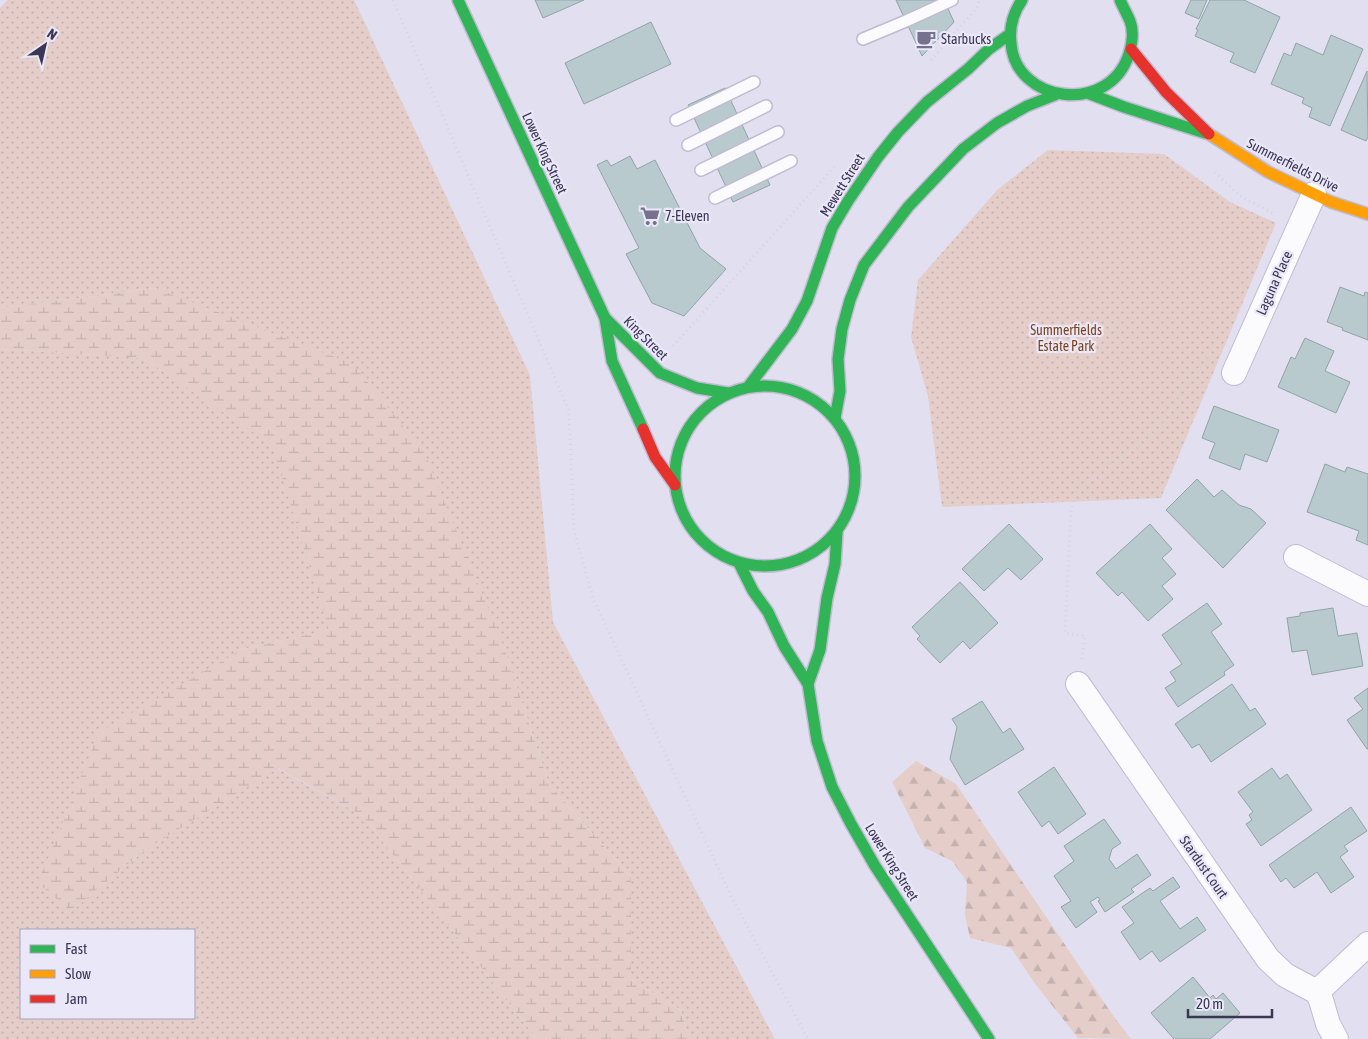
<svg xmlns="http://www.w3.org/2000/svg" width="1368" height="1039" font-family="'Asap Condensed',sans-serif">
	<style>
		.grass { fill: url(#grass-dots); fill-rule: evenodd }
		.forest { fill: url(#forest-firs) }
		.wetland { fill: url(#wetland-marsh) }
		.building { fill: #b8cacd; stroke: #8fa4a7 }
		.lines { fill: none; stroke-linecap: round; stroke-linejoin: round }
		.lane-casing { stroke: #c0bbd2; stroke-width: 14 }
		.street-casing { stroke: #c0bbd2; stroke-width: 26 }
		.fast-casing { stroke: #c0bbd2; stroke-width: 14 }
		.slow-casing { stroke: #c0bbd2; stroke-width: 14 }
		.jam-casing { stroke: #c0bbd2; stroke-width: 14 }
		.path { stroke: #d6d5db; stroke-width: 3; stroke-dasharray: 1 4; stroke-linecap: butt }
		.lane { stroke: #fbfafd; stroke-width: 11 }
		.street { stroke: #fbfafd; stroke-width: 24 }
		.fast { stroke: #30b455; stroke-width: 11 }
		.slow { stroke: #ff9f0a; stroke-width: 11 }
		.jam { stroke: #e5322d; stroke-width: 11 }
		.labels { text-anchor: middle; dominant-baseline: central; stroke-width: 4.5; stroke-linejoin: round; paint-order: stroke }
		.poi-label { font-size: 14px; fill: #3c3655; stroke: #eae8f8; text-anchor: start }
		.street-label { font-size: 14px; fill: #3c3655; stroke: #eae8f8 }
		.park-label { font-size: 14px; fill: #7e451c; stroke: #eae8f8 }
	</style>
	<defs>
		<pattern id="grass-dots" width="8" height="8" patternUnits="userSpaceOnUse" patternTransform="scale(1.25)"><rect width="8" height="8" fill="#e5ceca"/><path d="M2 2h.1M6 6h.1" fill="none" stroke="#c5b2b0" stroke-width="1.8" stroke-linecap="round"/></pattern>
		<pattern id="forest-firs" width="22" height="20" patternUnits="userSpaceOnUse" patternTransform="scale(1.25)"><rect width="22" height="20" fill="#e5ceca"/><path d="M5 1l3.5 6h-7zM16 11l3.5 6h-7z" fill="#c5b2b0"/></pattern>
		<pattern id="wetland-marsh" width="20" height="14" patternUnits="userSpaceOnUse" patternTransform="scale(1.25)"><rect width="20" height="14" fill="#e5ceca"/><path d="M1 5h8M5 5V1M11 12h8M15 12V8" fill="none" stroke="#c5b2b0"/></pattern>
	</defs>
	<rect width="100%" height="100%" fill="#e2dff1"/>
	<g class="grass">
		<path d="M8,0H354L530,375L553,622L775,1039H689L681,1010L631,979V877L549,784L504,647L156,288L0,308V8Z"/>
		<path d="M1048,150L1164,154L1230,202L1276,223L1161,498L942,507L928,396L911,337L918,280L998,189Z"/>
		<path d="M0,349L143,358L273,445L330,630L243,649L71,911L145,850L277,768L363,816L537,1039H0ZM21,930H194V1018H21Z"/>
	</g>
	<path class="forest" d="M916,761L956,784L1114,1017L1131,1039L1078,1038L1036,985L1011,948L970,938L965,915L967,882L952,861L925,848L892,782Z"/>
	<path class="wetland" d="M155,288L353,364L425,454L504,647L549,784L631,877V979L681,1010L689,1039H537L363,816L278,768L145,850L71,911L38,883L99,732L243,649L329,630L272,445L143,358L0,349V308Z"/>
	<g class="building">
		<path d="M535,0H584L543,18Z"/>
		<path d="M896,0H944L954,22L922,56Z"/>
		<path d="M1191,0H1207L1199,19L1185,13Z"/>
		<path d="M1210,0H1244L1280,17L1255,73L1230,62L1234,53L1195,36L1198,30L1196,29Z"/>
		<path d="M651,22L671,64L584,104L565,63Z"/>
		<path d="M1331,35L1363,49L1330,126L1309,117L1312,108L1302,103L1304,98L1271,84L1284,53L1291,56L1296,43L1323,55Z"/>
		<path d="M1367,71L1368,137L1366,141L1341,130Z"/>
		<path d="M725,88L770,185L733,202L688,105Z"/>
		<path d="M630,156L637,169L655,160L700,248L726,269L684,316L652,303L626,254L639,248L597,165L607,160L611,166Z"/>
		<path d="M1340,287L1364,296L1365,292L1368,293V340L1342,330L1343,328L1327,322Z"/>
		<path d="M1305,338L1334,351L1325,371L1350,382L1336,413L1278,387L1291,357L1295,359Z"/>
		<path d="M1214,406L1279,430L1267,462L1245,454L1240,470L1209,458L1215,443L1202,438Z"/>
		<path d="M1325,464L1345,472L1347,467L1368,474V545L1356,540L1359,531L1307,512Z"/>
		<path d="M1197,479L1214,497L1222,490L1239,505L1251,509L1266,523L1223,568L1166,510Z"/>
		<path d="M1009,524L1043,559L1021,580L1008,568L984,591L962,569Z"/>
		<path d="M1150,524L1172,549L1162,558L1176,574L1162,586L1173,599L1148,621L1122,592L1118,596L1096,573Z"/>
		<path d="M960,582L998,623L970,649L963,641L940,663L917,639L920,636L912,627Z"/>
		<path d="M1207,603L1222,624L1211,632L1234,665L1224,672L1225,675L1178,707L1165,688L1176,681L1170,672L1182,664L1162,635Z"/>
		<path d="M1333,608L1338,636L1357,633L1363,666L1312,675L1307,650L1292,652L1287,618L1300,616V613Z"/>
		<path d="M1232,684L1250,711L1255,708L1266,724L1211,762L1199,744L1192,748L1175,724Z"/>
		<path d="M1368,688V749H1367L1347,720L1363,709L1354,698Z"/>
		<path d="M982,701L1003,733L1010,728L1024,749L965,785L950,759L957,727L952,719Z"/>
		<path d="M1054,767L1086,814L1058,834L1049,821L1042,827L1018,792Z"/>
		<path d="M1272,768L1280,779L1287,774L1312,810L1261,846L1246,824L1252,820L1249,815L1253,812L1238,792Z"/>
		<path d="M1351,807L1367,831L1344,846L1348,851L1340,857L1354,877L1331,893L1317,872L1294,888L1286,878L1281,882L1269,865Z"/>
		<path d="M1104,819L1121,843L1112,849L1109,859L1116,869L1137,854L1151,875L1131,889L1134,892L1105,912L1098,901L1100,900L1098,897L1090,902L1097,912L1076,928L1061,907L1071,901L1054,876L1074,861L1064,846Z"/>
		<path d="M1173,877L1180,887L1160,901L1180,929L1197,917L1206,930L1160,962L1152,951L1140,960L1121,932L1134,923L1122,907L1150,888L1153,891Z"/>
		<path d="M1193,977L1210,998L1213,995L1216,999L1223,993L1240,1013L1210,1039H1174L1151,1013Z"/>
	</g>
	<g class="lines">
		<defs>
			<g id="lane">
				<path d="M863,39L906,21L952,0"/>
				<path d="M676,120L754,82"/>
				<path d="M688,145L766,106"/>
				<path d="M701,170L778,132"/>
				<path d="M715,198L791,161"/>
			</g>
			<g id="street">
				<path d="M1234,373L1314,194"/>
				<path d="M1296,557L1368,594"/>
				<path d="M1078,684L1268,959L1285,975L1317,992L1321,1000L1328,1024L1336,1039"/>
				<path d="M1317,992L1368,944"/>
			</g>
			<g id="fast">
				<path d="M458,0L605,318L612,361L643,429"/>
				<path d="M1022,0C1013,13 1009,27 1011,43C1015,103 1109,116 1129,54C1132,44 1134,31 1130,21C1127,14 1123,7 1120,0"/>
				<path d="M1090,94L1124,107L1205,133"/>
				<path d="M605,318L660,373L697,388L728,393"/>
				<circle cx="765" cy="476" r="90"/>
				<path d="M748,387L792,329L807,301L832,228L848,201L878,157L898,132L927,102L968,69L989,49L1010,34"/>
				<path d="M835,418L840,391L838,359L842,329L850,300L864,265L908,207L963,149L997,123L1027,106L1055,95"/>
				<path d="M739,563L753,591L768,612L784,646L808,684L817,741L832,787L851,824L875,866L989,1039"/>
				<path d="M808,684L820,650L827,598L835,564L837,533"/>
			</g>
			<path id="slow" d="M1209,134L1268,172L1331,202L1368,214"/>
			<g id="jam">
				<path d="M1131,49L1166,92L1209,134"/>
				<path d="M643,429L655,457L675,485"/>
			</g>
		</defs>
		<use href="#lane" class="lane-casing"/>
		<use href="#street" class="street-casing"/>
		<use href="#fast" class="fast-casing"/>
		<use href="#slow" class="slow-casing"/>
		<use href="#jam" class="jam-casing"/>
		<g class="path">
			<path d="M393,0L569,411L574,531L593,598L732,898L808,1039"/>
			<path d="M931,60L977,8L979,0"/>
			<path d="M1215,172L1240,196L1274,214V216"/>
			<path d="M673,346L835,166"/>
			<path d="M1082,659L1085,636L1065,633L1071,509L1076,497L1092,478L1141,445L1165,421L1179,393L1215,349"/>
		</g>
		<use href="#lane" class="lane"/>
		<use href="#street" class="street"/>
		<use href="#fast" class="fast"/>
		<use href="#slow" class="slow"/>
		<use href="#jam" class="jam"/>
	</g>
	<defs>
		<symbol id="cafe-bare" viewBox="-9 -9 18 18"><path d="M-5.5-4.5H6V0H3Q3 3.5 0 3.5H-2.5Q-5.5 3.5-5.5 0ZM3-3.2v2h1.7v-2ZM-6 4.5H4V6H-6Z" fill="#76718c" stroke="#eae8f8" stroke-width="2.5" paint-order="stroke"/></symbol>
		<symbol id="supermarket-bare" viewBox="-9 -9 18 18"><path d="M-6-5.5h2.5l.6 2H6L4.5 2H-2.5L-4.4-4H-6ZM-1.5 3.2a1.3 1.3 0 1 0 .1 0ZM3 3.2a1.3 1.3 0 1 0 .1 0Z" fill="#76718c" stroke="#eae8f8" stroke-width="2.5" paint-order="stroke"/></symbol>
	</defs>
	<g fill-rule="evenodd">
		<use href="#cafe-bare" x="912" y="25" width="28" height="28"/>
		<use href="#supermarket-bare" x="636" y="202" width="28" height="28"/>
	</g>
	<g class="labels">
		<g class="poi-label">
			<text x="941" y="39">Starbucks</text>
			<text x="665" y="216">7-Eleven</text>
		</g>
		<g class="street-label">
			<text transform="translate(545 153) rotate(65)">Lower King Street</text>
			<text transform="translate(1293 165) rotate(27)">Summerfields Drive</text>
			<text transform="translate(842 185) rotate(-58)">Mewett Street</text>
			<text transform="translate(1274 283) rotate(-66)">Laguna Place</text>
			<text transform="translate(646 338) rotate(45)">King Street</text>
			<text transform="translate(892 862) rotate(58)">Lower King Street</text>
			<text transform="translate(1204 867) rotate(55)">Stardust Court</text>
		</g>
		<g class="park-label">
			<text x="1066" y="330">Summerfields<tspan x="1066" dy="16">Estate Park</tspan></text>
		</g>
	</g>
	<rect x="20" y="929" width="175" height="90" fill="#eae8f8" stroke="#a4a1b7"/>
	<rect x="30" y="945" width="25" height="8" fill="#30b455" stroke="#a4a1b7"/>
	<text x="65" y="954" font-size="15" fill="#3c3655">Fast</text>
	<rect x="30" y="970" width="25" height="8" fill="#ff9f0a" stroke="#a4a1b7"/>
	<text x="65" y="979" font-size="15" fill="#3c3655">Slow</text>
	<rect x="30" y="995" width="25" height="8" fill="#e5322d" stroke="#a4a1b7"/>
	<text x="65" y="1004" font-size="15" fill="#3c3655">Jam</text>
	<g transform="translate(45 45) rotate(34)" stroke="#eae8f8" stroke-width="4" paint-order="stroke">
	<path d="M0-4L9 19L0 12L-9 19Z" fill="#3c3655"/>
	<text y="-8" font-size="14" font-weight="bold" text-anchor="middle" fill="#3c3655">N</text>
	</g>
	<path d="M1188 1009v8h84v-8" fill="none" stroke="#3c3655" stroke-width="2.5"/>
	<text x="1196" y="1009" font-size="15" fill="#3c3655" stroke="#eae8f8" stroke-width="4" paint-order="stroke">20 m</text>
</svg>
